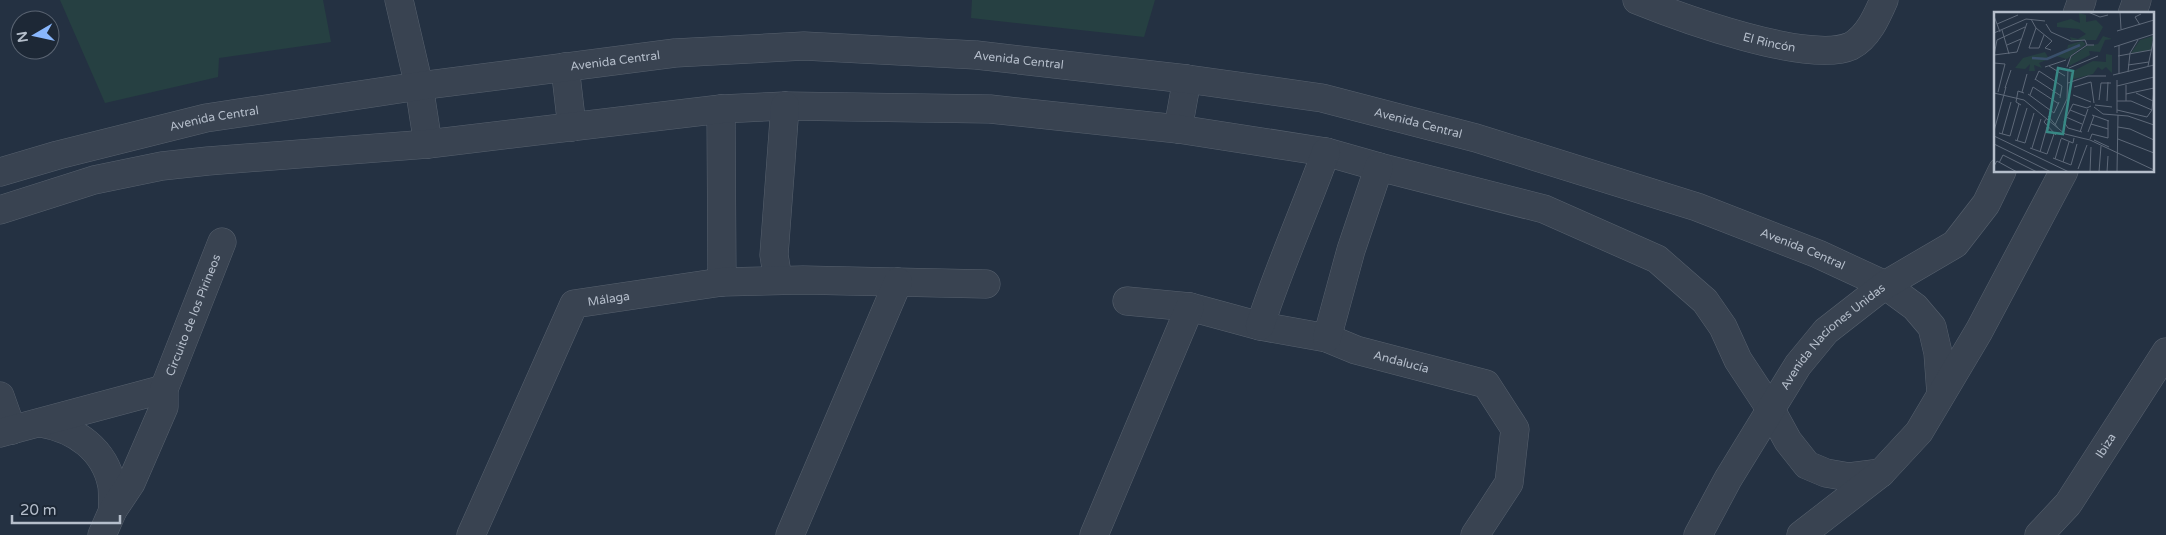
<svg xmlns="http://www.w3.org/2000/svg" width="2166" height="535" font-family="'Varela Round',sans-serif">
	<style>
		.green { fill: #264042 }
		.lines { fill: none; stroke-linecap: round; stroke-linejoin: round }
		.minor-casing { stroke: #57616e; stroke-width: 29 }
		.tertiary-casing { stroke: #57616e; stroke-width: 29 }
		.minor { stroke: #394351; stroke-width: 28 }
		.tertiary { stroke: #394351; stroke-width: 28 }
		.labels { text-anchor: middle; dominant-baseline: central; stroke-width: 4; stroke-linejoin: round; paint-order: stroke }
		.street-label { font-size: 12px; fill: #b5becb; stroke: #1d2836 }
		.inset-river { fill: none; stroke: #394f6b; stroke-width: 2.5 }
		.inset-road { fill: none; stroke: #5e6979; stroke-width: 1 }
		.view { fill: #388885; fill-opacity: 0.15; stroke: #388885; stroke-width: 2.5 }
		.inset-edge { fill: none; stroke: #b5becb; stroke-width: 2.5 }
	</style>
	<rect width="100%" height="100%" fill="#243142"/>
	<g class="green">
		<path d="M60,0H323L331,42L219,58L218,77L105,103Z"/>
		<path d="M972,0H1155L1144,37L971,18Z"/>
	</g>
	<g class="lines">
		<defs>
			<g id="minor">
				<path d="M399,0L419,86L428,144"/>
				<path id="s1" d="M1637,0C1679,17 1809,65 1851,46C1868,37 1877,16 1884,0"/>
				<path d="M565,67L572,127"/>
				<path d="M721,109L722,282"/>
				<path d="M1178,129L1187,79"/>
				<path id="s2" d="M0,172L58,155L206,118L419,86L675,53L804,46L976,55L1187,79L1322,98L1476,138L1697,207L1818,254L1885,285L1915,307L1932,327L1938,353L1941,394"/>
				<path d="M0,210L94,180L162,166L208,161L428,144L721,109L785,106L990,109L1178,129L1326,152L1379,167L1544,209L1657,259L1705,301L1723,327L1738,360L1771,410L1788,441L1807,465L1826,473L1849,477L1881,473"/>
				<path d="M778,280L774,255L785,106"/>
				<path id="s3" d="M1127,301L1190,307L1260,326L1327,338L1356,350L1486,384L1515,429L1509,483L1475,535"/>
				<path d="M1260,326C1279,267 1305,210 1326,152"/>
				<path d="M1327,338L1351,250L1379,167"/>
				<path d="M0,396L12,430"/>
				<path d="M41,423C75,429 105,449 112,486C113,494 112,502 113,510"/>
				<path d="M0,433L164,389"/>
				<path id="s4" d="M102,535L113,510L131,483L164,407V389L222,242"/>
				<path id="s5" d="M471,535L574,304L722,282L803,280L986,284"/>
				<path d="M790,535L898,282"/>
				<path d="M1094,535L1190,307"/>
				<path id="s6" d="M2039,535L2068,504L2166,352"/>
			</g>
			<g id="tertiary">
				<path d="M2077,14L2082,0"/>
				<path d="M2132,14L2137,0"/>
				<path id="s7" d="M1698,535L1728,479L1798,365L1826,331L1885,285L1955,244L1986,204L2002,171"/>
				<path d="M1801,535L1881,473L1919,432L1979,331L2064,171"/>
			</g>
		</defs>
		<use href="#minor" class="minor-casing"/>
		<use href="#tertiary" class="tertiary-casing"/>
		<use href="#minor" class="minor"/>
		<use href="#tertiary" class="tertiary"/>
	</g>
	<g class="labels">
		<g class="street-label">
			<text stroke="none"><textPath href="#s1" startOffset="139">El Rincón</textPath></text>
			<text stroke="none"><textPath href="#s2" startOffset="1031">Avenida Central</textPath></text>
			<text stroke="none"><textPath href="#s2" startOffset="626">Avenida Central</textPath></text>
			<text stroke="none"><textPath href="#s2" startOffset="221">Avenida Central</textPath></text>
			<text stroke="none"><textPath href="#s2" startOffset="1436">Avenida Central</textPath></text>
			<text stroke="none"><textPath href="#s2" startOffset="1841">Avenida Central</textPath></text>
			<text stroke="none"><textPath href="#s5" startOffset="288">Málaga</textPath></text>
			<text stroke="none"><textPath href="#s4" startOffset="240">Circuito de los Pirineos</textPath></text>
			<text stroke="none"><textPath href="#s7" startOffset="242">Avenida Naciones Unidas</textPath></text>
			<text stroke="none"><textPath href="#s3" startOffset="282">Andalucía</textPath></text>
			<text stroke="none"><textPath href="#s6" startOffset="112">Ibiza</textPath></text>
		</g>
	</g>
	<g transform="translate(1994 12)">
		<rect width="160" height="160" fill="#243142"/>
		<path d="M85,1L92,3V10L102,8L109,15L102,28H77L76,25L84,27L92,22L85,17L63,15V11L77,7L86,11ZM109,24L118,27L111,28L106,40L95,39L96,43L75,54L76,46L93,34L104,32ZM159,24L157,38L137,41L146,28ZM88,29L92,32L73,47L62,44L45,51L48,56L40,53L41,59H35L36,52L31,57L21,56L29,46L51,40L54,45L73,38L74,33ZM112,42L118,43V61L112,55L108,58L104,55L99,62L76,68V61L89,54L99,49L112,50Z" fill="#264042"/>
		<path class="inset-river" d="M38,46L53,47L86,33"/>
		<path class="inset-road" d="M94,0L106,5L114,3M126,0L127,17M0,4L6,20M37,7L42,16L58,29L51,36L57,38M3,12L24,3M52,12L57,20L77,29L91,28L93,33M146,13L141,5L147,2M42,16L35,36H45L50,23M8,18L15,42M123,19L160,8M0,21L32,7L51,9M13,33L27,27M125,33V62M120,35L160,22M0,43L23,40L33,11M0,43L3,28L31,15M124,44L157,38M0,51L11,52L4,80M134,53L155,50M55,54L71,64M154,54L160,26M51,55L72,48M73,55L77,44L93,33H100M75,56L104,44M134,60L136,41L144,28M119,63L160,53M41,67L67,84M41,68L45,59L68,74L66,86M123,68V101M74,71L94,64H112M123,74L160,65M80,75L97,70L100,91M11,76L17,58M28,80L33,62M0,81L30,88L71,122L96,128L160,158M142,81L159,89M34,82L60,101L65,90M132,82L160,76M36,83L39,75L65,92M79,83L97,90M105,88L107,71H117M113,89L114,70M123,89H137L158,98M132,89V73M27,93L22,90L24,79L30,81M101,93L118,95M100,95L109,102L134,104L160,113M76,98L91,104M123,98L153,105L158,98L160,77M98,103L115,109M54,104L64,116M72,105L88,112M53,106L50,110L62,123M97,112L114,117M61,113L73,87L74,57M124,115L136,117L160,128M0,119L12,75M86,120L94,97M88,120L74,116L70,110L79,92L93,96L97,94M94,120L100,104M5,121L16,124L25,92M8,122L17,90M0,124L75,160M67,126L79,131L80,126M96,127L98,122L114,126V109M124,127L160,141M21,128L31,131L40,101M100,128L115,135M23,129L33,96M0,132L57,160M36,136L53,142L60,122M38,136L47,107M46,140L53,115M59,146L77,153L83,132M61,147L67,127M69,150L75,130M5,151L9,143L43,160M0,154L3,149L23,160M84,157L93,133M96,160L97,135M105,160L107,134M113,160L114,144M123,160L124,103"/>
		<path class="view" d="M64,56L79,59L69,122L53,120Z"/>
		<rect width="160" height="160" class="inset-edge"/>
	</g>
	<g transform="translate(35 35) rotate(261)"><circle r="24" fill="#1d2836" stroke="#5a6472"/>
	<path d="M0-4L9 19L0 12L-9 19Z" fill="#89b7fd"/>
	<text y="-8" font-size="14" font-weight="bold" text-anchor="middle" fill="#b5becb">N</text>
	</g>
	<path d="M12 515v8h108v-8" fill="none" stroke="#b5becb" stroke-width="2.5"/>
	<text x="20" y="515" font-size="15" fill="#b5becb" stroke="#1d2836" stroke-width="4" paint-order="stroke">20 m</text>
</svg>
